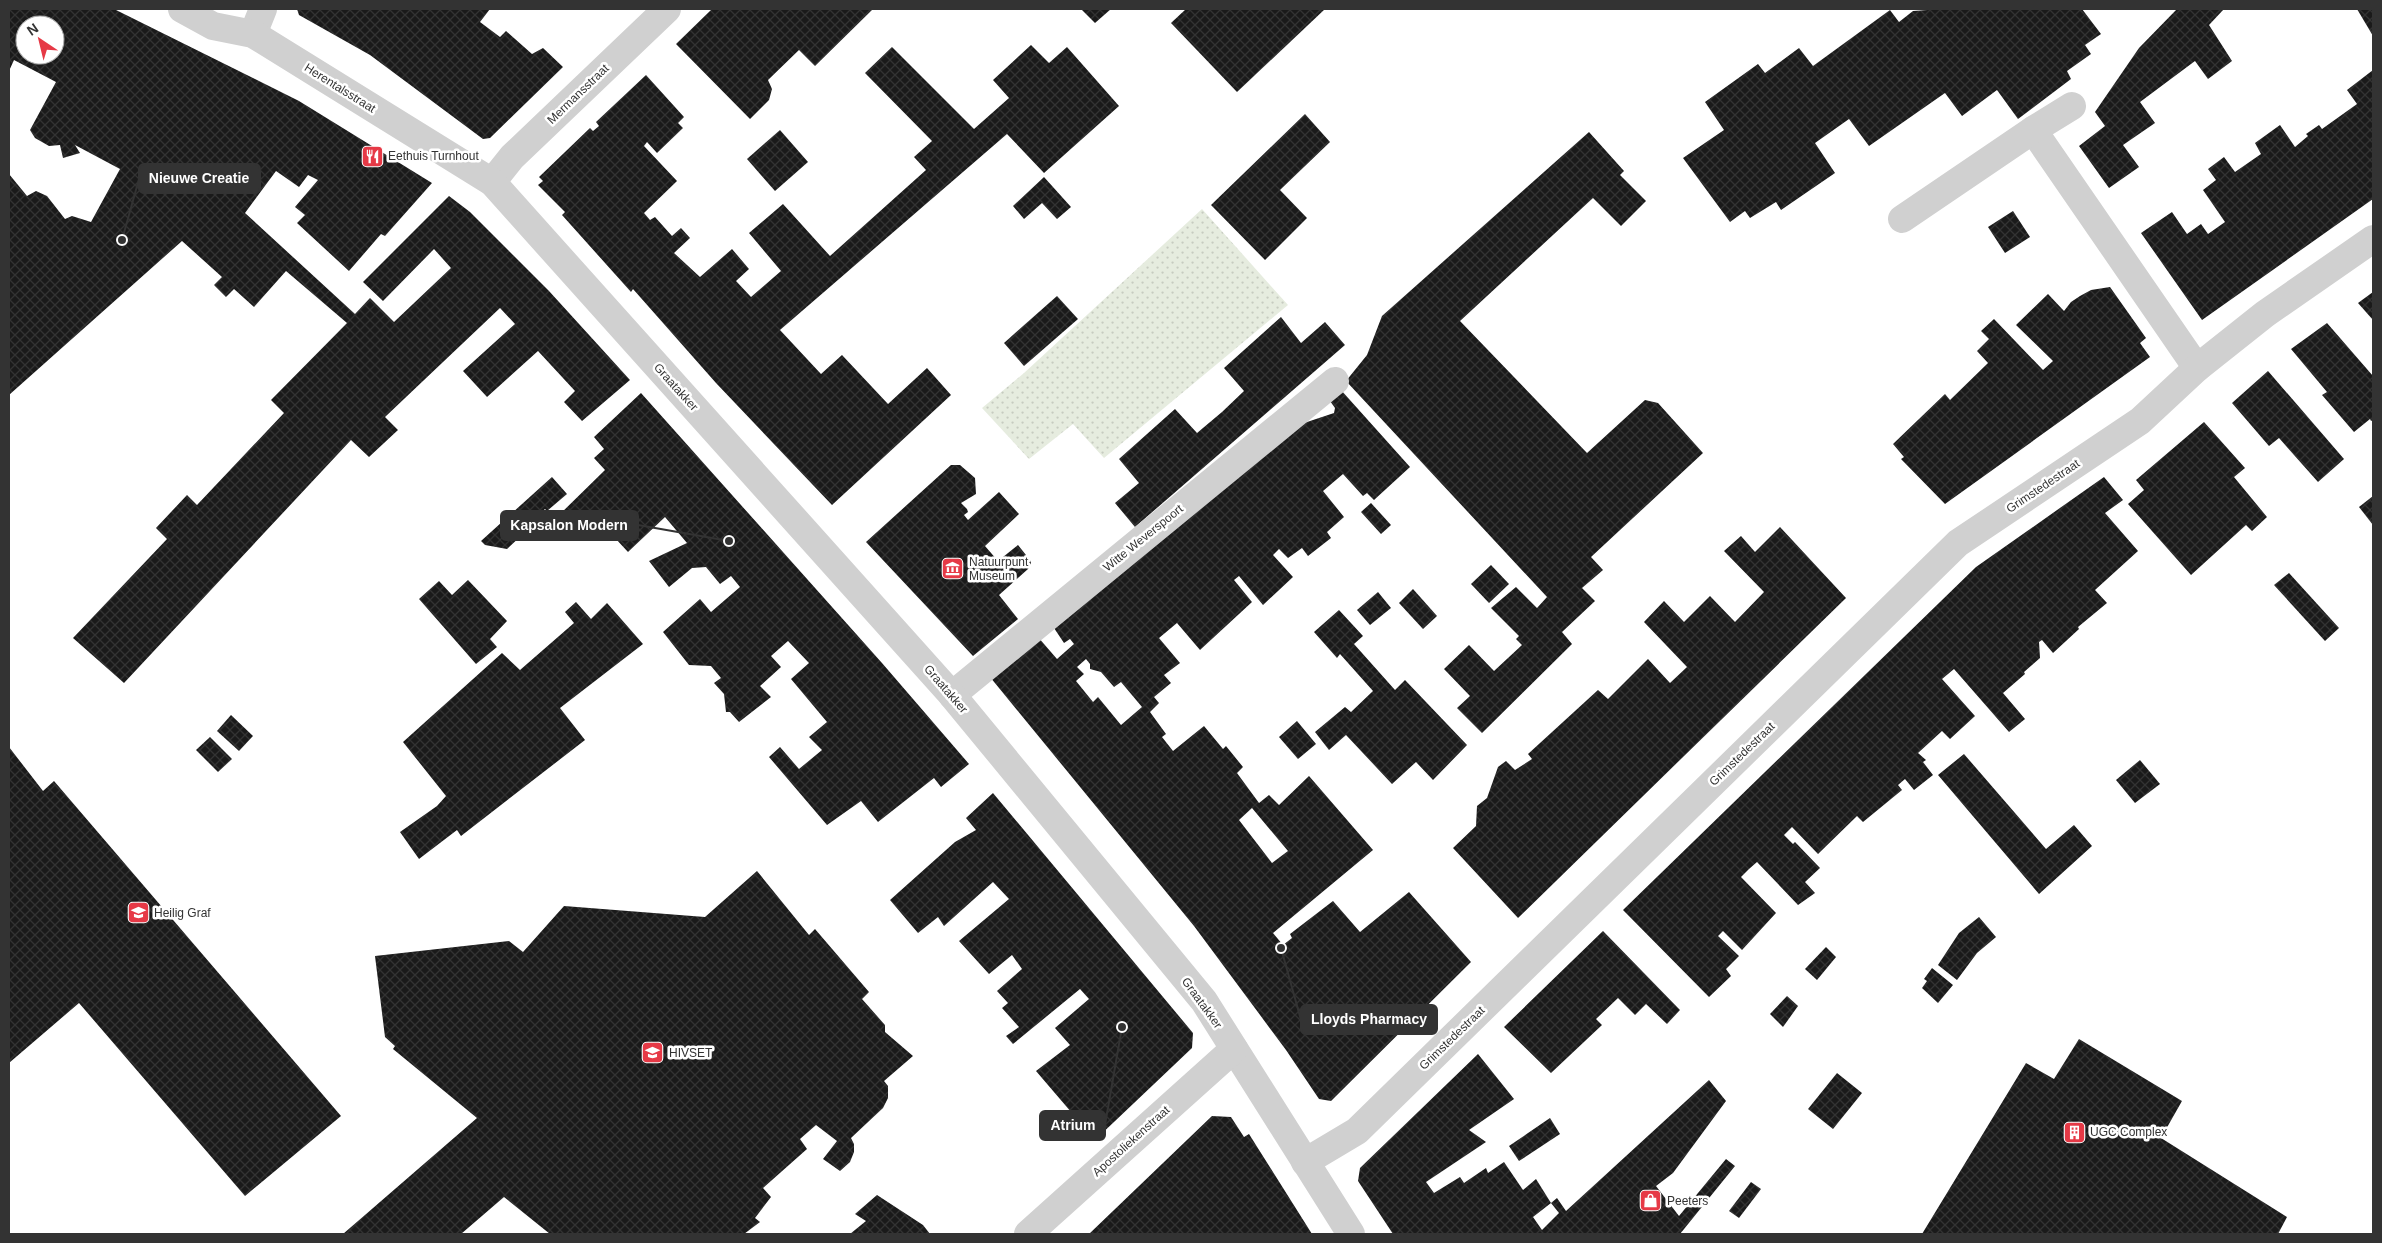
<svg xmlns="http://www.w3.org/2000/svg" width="2382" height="1243" font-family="Arial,sans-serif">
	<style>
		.garden { fill: url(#garden-dots) }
		.building { fill: url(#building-cross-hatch); fill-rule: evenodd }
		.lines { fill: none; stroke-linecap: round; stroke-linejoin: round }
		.minor { stroke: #d0d0d0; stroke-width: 28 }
		.tertiary { stroke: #d0d0d0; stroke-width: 28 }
		.labels { text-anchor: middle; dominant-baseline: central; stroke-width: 5; stroke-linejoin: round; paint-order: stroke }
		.street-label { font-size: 12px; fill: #333; stroke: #fff }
		.poi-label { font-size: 12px; fill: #333; stroke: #fff; text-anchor: start }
		.leader { fill: none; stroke: #333; stroke-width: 2 }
		.callout-dot { fill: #333; stroke: #fff; stroke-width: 2 }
		.callout { fill: #333; stroke: #333; stroke-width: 2 }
		.callout-label { font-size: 14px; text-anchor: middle; font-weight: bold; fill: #fff }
	</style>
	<defs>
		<pattern id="garden-dots" width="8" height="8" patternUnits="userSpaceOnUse" patternTransform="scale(1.25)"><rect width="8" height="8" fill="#e6ecdf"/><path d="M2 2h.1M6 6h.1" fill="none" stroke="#c6cbc0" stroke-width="1.8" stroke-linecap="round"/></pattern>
		<pattern id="building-cross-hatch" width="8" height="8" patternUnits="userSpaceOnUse" patternTransform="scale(1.25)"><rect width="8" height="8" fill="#1a1a1a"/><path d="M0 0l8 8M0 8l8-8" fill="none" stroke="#333"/></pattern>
	</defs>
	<rect width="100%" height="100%" fill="#fff"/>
	<path class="garden" d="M1202,209L1288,305L1104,458L1073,424L1029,459L982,408L1024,373Z"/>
	<g class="building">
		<path d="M9,9H114L299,101L432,183L385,236L381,234L349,271L297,223L305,215L295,207L318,180L308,175L299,187L276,171L245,213L355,314L370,298L394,322L451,268L434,249L383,301L363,282L449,196L470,212L549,291L630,380L582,421L564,402L575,391L538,351L487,397L463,371L515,324L500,308L385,417L398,430L369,457L351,440L124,683L73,638L167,539L156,528L187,495L197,505L284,413L271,400L347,323L286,271L254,307L234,289L226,297L214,285L222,277L182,241L9,395V174L27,196L36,191L47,196L65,219L72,216L91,222L120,169L75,145L80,153L63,158L60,145L49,146L35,138L30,130L56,82L14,60L9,71ZM25,25H55V55H25Z"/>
		<path d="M297,9H490L480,22L500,37L506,31L532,54L543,48L563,67L490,138L483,139L370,55L299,15Z"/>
		<path d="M712,9H873L815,66L799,50L768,80L772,89L769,100L750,119L676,44Z"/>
		<path d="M1081,9H1111L1095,23Z"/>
		<path d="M1186,9H1325L1237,92L1171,23Z"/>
		<path d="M1942,9H2082L2101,34L2085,45L2091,54L2067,71L2071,79L2018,119L1997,90L1962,116L1945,93L1869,146L1849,119L1815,143L1835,173L1781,210L1776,202L1750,218L1745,211L1730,222L1683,158L1724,130L1705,102L1758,64L1765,73L1799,48L1813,66L1890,10L1899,22L1913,11Z"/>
		<path d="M2177,9H2224L2209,25L2232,61L2208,79L2195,61L2140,102L2155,123L2123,145L2139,167L2109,188L2079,146L2105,126L2095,112L2139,48Z"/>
		<path d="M2357,9H2373V36Z"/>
		<path d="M1031,45L1049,63L1067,47L1119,106L1044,173L1007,134L780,330L821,374L842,355L888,404L927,368L951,395L832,505L716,383L633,289L631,292L562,215L565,212L538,185L543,181L539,177L590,128L593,131L599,126L596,122L646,75L684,117L678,123L683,128L657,153L647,142L644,146L677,181L644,213L650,220L655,217L672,236L681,228L690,238L674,253L700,277L732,249L749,269L736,281L751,297L781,271L749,233L783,204L830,256L926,170L914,157L932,141L865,73L892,47L974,129L1009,98L993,80Z"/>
		<path d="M2373,70V199L2202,320L2141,233L2172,212L2187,234L2201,224L2208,234L2225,222L2203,190L2216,180L2208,169L2224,157L2235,172L2261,154L2255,143L2280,125L2295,147L2308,136L2306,134L2319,125L2322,129L2357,104L2347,90Z"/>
		<path d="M1305,114L1330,142L1280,190L1307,218L1265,260L1211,205Z"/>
		<path d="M780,130L808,162L775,191L747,159Z"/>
		<path d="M1589,132L1624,171L1620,175L1646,201L1621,226L1593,198L1460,321L1587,453L1645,400L1658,403L1703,453L1591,557L1603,570L1582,588L1595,601L1562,632L1572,644L1482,733L1457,708L1470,696L1444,669L1469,645L1494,671L1522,645L1516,639L1519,636L1491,608L1516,587L1537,608L1547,597L1346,381L1367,355L1382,316Z"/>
		<path d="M1044,177L1071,207L1057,219L1042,203L1024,219L1013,206Z"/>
		<path d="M2013,211L2030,237L2005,253L1988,227Z"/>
		<path d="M2110,287L2146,338L2140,343L2150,357L1945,504L1901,459L1904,457L1893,444L1945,394L1950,400L1988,363L1977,351L1989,339L1981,331L1994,319L2043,370L2053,361L2016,325L2048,294L2064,311L2071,302L2080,296L2091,290Z"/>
		<path d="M2373,292V320L2358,303Z"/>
		<path d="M1057,296L1078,319L1024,366L1004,343Z"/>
		<path d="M1281,317L1301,343L1325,322L1345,345L1135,527L1115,503L1139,483L1119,459L1175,409L1197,433L1222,412L1244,391L1224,368Z"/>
		<path d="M2327,323L2373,376V420L2371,421L2370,419L2354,432L2322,395L2327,392L2291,349Z"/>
		<path d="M2268,371L2344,459L2318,482L2279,438L2269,446L2232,403Z"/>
		<path d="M1341,390L1410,467L1374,500L1367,493L1363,496L1343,474L1323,491L1344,517L1327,532L1331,538L1308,556L1302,548L1288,558L1279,549L1273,555L1293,577L1263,605L1239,576L1234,580L1252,602L1200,650L1177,623L1159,638L1180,663L1164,675L1171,683L1154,697L1159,703L1150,712L1166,734L1162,737L1173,751L1204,726L1223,749L1226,746L1243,767L1237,773L1259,803L1269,795L1279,805L1309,776L1373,850L1273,933L1283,945L1292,938L1290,934L1333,901L1360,932L1409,892L1471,962L1331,1101L1319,1099L1286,1050L1194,926L990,677L1038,637L1057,659L1074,644L1070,639L1064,643L1054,628L1304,423L1334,413L1335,408L1330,401ZM1086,659L1090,664V669L1101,672L1114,687L1121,682L1142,707L1121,725L1098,697L1093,702L1076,681L1084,674L1077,667ZM1252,808L1288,851L1272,863L1239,820Z"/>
		<path d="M641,393L882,663L969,764L941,787L934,778L878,822L861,801L827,825L769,757L780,747L799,769L822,750L809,737L827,722L791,679L809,663L788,641L771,656L781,667L760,686L771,697L739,722L730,712H726L724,694L714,683L721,678L711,666L689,665L663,632L700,599L711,612L740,587L731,576L720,584L706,567L692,568L669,587L649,561L687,543L665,517L628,552L615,538L618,529L609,519L592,536L585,527L573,538L555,519L605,470L594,458L604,449L594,437Z"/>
		<path d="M2204,422L2245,468L2234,477L2267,517L2252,531L2246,525L2191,575L2128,504L2144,490L2136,480Z"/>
		<path d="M951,465H960L975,478L976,494L961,503L967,509L968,512L964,515L968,520L999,492L1019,514L985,546L998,561L1018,545L1030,560L1031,563L1028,569L999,595L1018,619L973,656L866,542Z"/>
		<path d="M552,477L567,494L547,511L545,509L521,530L522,535L507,549L485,545L481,541Z"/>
		<path d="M2104,477L2123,500L2105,513L2138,551L2095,590L2107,603L2078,627L2079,629L2053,653L2042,640L2039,642L2040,658L2024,672L2025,674L2003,693L2025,719L2009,732L1954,669L1942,679L1975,716L1950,739L1942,731L1918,753L1926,760L1923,762L1933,775L1914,790L1905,779L1898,785L1902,790L1863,822L1857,816L1818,854L1792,827L1784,835L1793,844L1795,842L1820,868L1805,882L1815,893L1798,905L1757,862L1749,869L1741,877L1776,913L1742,950L1723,931L1718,936L1739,956L1726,969L1731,976L1709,997L1623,910L1976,567Z"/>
		<path d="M2373,496V525L2359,507Z"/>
		<path d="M1371,503L1391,525L1381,534L1361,512Z"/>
		<path d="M1780,527L1846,598L1518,918L1453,848L1476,826L1477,806L1487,798L1498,767L1506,761L1515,770L1532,759L1528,754L1598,690L1608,699L1648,659L1670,683L1687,667L1644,622L1664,601L1684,622L1710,596L1735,622L1764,592L1724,551L1741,536L1755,552Z"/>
		<path d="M1491,565L1509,584L1489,603L1471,584Z"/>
		<path d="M2289,573L2339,628L2325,641L2274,585Z"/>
		<path d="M468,580L507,621L490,639L497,647L476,664L419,599L439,581L452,595Z"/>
		<path d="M1413,589L1437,616L1423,629L1399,603Z"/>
		<path d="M1378,592L1391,608L1370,625L1357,610Z"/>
		<path d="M576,602L591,619L607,603L643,644L560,708L585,740L461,836L457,830L419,859L400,832L437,806L446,796L403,742L502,653L520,670L574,623L565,612Z"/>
		<path d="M1339,610L1363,636L1354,644L1395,690L1405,680L1467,745L1433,780L1416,762L1392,784L1346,735L1329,750L1315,732L1345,707L1351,712L1373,691L1340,654L1337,658L1314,632Z"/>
		<path d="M231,715L253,736L239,751L217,731Z"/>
		<path d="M1297,721L1316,744L1298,759L1279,737Z"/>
		<path d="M210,737L232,759L218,772L196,750Z"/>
		<path d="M9,747L43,791L54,781L341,1116L245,1196L79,1003L9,1063Z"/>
		<path d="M1964,754L2046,849L2074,825L2092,846L2039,894L1938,775Z"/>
		<path d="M2140,760L2160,784L2135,803L2116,780Z"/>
		<path d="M993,793L1193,1033L1192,1048L1095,1140L1036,1071L1070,1045L1055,1028L1089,999L1080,989L1013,1044L1006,1036L1019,1027L1002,1008L1008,1003L997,991L1022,969L1012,955L989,974L959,941L1009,899L993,882L944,926L938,917L918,933L890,900L955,842L976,830L966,818Z"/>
		<path d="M757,871L809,935L815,929L869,992L862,999L885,1025V1032L913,1056L884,1081L888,1086V1098L883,1108L851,1138L854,1144V1152L850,1162L840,1171L823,1159L837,1141L816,1125L800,1139L807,1149L763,1188L771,1197L755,1218L760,1222L744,1234H550L504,1197L461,1234H343L477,1118L393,1049L395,1046L385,1037L375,956L509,941L523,952L564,906L705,917Z"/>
		<path d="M1979,917L1996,937L1977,953L1957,980L1938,965L1959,933Z"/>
		<path d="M1603,931L1680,1010L1667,1024L1646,1004L1635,1015L1618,998L1596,1019L1602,1025L1551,1073L1504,1027Z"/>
		<path d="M1826,947L1836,957L1817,980L1805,969Z"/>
		<path d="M1932,968L1953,985L1938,1003L1922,988L1927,981L1924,979Z"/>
		<path d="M1787,996L1798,1006L1783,1027L1770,1014Z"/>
		<path d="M2079,1039L2182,1101L2161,1138L2287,1217L2278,1234H1922L2026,1063L2054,1079Z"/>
		<path d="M1478,1054L1514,1099L1469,1130L1486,1142L1426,1182L1434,1193L1460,1177L1464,1183L1486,1168L1488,1173L1504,1162L1523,1190L1536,1179L1551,1203L1557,1198L1566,1211L1709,1080L1726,1101L1673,1173L1656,1186L1679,1216L1726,1159L1735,1166L1680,1234H1393L1358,1181L1360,1168ZM1551,1203L1559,1213L1542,1230L1533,1217Z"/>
		<path d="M1837,1073L1862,1093L1833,1129L1808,1109Z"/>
		<path d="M1212,1116L1231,1117L1244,1137L1249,1134L1312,1234H1089Z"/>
		<path d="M1550,1118L1560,1134L1519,1161L1509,1146Z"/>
		<path d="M1751,1182L1761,1189L1739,1218L1729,1211Z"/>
		<path d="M877,1195L923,1225L930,1234H850L866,1221L855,1214Z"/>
	</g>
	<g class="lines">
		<g class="minor">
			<path d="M253,34L263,9"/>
			<path d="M2033,130L2197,368"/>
			<path d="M492,182L512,157L667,9"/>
			<path d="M1902,219L2033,130L2072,106"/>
			<path d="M952,695L1335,381"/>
			<path d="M1305,1162L1357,1131L1958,543L2140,421L2197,368L2265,314L2373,239"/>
		</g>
		<g class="tertiary">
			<path d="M182,9L213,26L253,34L492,182L952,695L1204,1001L1351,1234"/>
			<path d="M1028,1234L1234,1049"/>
		</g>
	</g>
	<defs>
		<symbol id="restaurant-square" viewBox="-11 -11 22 22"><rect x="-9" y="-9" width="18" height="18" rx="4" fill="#e63946" stroke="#fff"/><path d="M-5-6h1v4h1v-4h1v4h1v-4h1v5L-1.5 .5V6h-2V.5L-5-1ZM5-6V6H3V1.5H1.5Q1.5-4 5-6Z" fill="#fff"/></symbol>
		<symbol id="museum-square" viewBox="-11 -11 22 22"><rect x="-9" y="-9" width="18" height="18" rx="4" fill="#e63946" stroke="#fff"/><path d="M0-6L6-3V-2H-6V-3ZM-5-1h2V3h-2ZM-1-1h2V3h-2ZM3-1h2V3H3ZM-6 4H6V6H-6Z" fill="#fff"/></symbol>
		<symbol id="school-square" viewBox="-11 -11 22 22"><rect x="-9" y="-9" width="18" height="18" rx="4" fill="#e63946" stroke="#fff"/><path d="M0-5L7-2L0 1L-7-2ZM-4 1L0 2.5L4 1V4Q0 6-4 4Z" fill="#fff"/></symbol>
		<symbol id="building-square" viewBox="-11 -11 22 22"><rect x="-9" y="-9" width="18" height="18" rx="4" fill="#e63946" stroke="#fff"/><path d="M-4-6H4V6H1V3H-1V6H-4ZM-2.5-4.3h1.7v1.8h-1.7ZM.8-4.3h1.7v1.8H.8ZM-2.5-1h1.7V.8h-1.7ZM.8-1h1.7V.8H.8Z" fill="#fff"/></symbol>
		<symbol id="shop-square" viewBox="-11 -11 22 22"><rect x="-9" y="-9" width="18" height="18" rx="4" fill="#e63946" stroke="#fff"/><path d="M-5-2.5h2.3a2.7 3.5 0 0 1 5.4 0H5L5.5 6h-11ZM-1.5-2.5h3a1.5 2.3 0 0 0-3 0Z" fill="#fff"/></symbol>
	</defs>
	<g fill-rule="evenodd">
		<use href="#restaurant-square" x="360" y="144" width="25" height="25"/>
		<use href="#museum-square" x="940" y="556" width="25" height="25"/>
		<use href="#school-square" x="126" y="900" width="25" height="25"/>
		<use href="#school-square" x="640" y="1040" width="25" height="25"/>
		<use href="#building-square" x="2062" y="1120" width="25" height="25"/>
		<use href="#shop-square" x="1638" y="1188" width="25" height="25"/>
	</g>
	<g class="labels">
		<g class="street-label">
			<text transform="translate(340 88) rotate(32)">Herentalsstraat</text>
			<text transform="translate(578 94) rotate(-44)">Mermansstraat</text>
			<text transform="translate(676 387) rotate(48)">Graatakker</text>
			<text transform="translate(2043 486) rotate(-34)">Grimstedestraat</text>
			<text transform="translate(1143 538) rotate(-39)">Witte Weverspoort</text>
			<text transform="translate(946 689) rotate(49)">Graatakker</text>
			<text transform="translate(1742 754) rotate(-44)">Grimstedestraat</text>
			<text transform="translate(1202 1003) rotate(54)">Graatakker</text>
			<text transform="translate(1452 1038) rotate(-44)">Grimstedestraat</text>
			<text transform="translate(1131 1141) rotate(-42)">Apostoliekenstraat</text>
		</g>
		<g class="poi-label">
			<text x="388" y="156">Eethuis Turnhout</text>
			<text x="969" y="562">Natuurpunt<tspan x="969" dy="14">Museum</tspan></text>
			<text x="154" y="913">Heilig Graf</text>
			<text x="669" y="1053">HIVSET</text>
			<text x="2090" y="1132">UGC Complex</text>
			<text x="1667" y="1201">Peeters</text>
		</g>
	</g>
	<path class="leader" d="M122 240L139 179M729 541L638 525M1281 948L1301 1020M1122 1027L1105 1125"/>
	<g class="callout-dot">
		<circle cx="122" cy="240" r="5"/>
		<circle cx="729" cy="541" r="5"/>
		<circle cx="1281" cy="948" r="5"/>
		<circle cx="1122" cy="1027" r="5"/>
	</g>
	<g class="callout">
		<rect x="139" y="164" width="121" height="29" rx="5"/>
		<rect x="501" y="511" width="137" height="29" rx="5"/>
		<rect x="1301" y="1005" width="136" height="29" rx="5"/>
		<rect x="1040" y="1111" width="65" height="29" rx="5"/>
	</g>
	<g class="callout-label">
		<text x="199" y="183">Nieuwe Creatie</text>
		<text x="569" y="530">Kapsalon Modern</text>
		<text x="1369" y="1024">Lloyds Pharmacy</text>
		<text x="1073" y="1130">Atrium</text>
	</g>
	<rect width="2382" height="1243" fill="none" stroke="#333333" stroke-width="20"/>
	<g transform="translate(40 40) rotate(325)"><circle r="24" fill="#ffffff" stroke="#adadad"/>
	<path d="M0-4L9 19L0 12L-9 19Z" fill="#e63946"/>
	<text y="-8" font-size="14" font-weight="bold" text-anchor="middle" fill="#333333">N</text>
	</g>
</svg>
